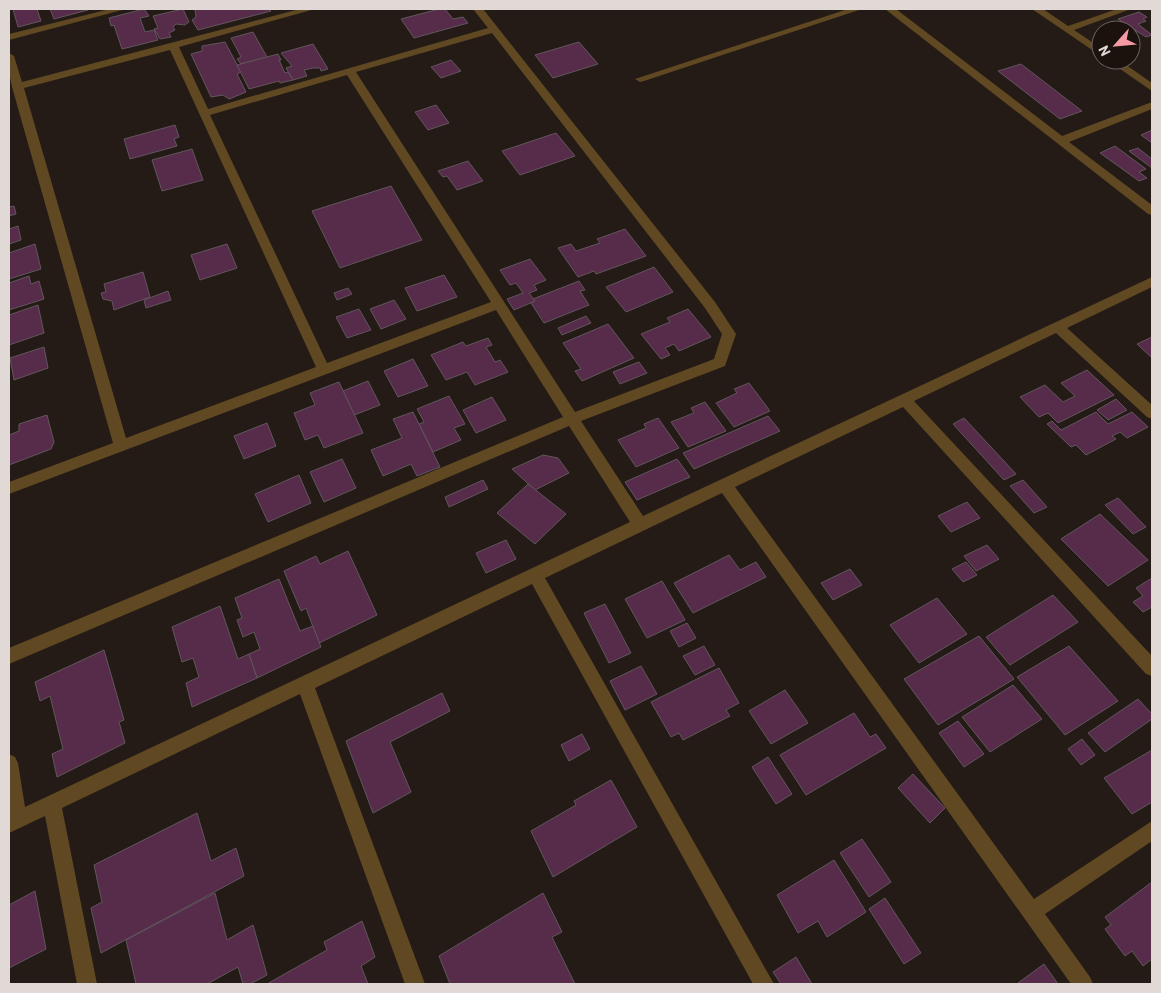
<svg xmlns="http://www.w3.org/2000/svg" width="1161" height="993" font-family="Barlow,sans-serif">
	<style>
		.building { fill: #572c4a; stroke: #61565d }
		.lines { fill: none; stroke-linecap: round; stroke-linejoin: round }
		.minor { fill: #5f4822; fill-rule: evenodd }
	</style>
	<rect width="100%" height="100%" fill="#241b16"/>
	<g class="building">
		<path d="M13,9H37L41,21L18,27Z"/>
		<path d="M50,9H88V10L54,19Z"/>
		<path d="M144,9L149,16L140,18L145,32L154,30L158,40L122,49L114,25L111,26L109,18Z"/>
		<path d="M183,9L189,22L185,25L176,24L173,27L175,30L169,33L171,37L160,39L154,29L158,28L153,16Z"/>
		<path d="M195,9H269L271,11L198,30L192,20L196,17Z"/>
		<path d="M439,9H445L453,19L463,17L468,23L414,38L401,19Z"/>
		<path d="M1139,12L1147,17L1143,19L1146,21L1138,24L1152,35L1146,37L1118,19Z"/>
		<path d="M253,32L267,57L241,64L237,59L241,57L231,38Z"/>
		<path d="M225,42L241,72L237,74L246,92L229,99L223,95L211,97L191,54L202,51V46Z"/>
		<path d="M579,42L598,64L553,78L535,55Z"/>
		<path d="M313,44L328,69L321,71L320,68H313L304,70L307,76L293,80L286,68L292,66L281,53Z"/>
		<path d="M278,54L281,60H279L285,73L288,72L293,80L280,83L279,81L249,89L237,65Z"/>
		<path d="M451,60L461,71L441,78L431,67Z"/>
		<path d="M1021,64L1082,111L1060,119L998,71Z"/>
		<path d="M436,105L449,123L428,130L415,112Z"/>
		<path d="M175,125L179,137L174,139L177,146L130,159L124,139Z"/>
		<path d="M1152,130V143L1141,135Z"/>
		<path d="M556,133L575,156L520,175L502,151Z"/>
		<path d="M1115,146L1146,169L1139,172L1147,178L1139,181L1100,153Z"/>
		<path d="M1138,148L1152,159V168L1129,151Z"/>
		<path d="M192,149L203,180L162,191L152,160Z"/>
		<path d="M468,161L483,181L457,190L447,176L443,177L438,171Z"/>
		<path d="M391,186L422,240L340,268L312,211Z"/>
		<path d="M14,206L16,214L9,216V207Z"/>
		<path d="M18,226L21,240L9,244V229Z"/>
		<path d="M625,229L646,256L596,274L594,271L578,277L558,248L571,244L576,251L600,243L597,239Z"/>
		<path d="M35,244L41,269L9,279V253Z"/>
		<path d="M227,244L237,268L200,280L191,255Z"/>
		<path d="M530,259L546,280L534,285L537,290L529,293L535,301L514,310L507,299L523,293L516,283L510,285L500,270Z"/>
		<path d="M654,267L673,292L626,312L606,287Z"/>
		<path d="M143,272L150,297L114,310L112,301L103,299L101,293L106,292L104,284Z"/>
		<path d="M444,275L457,297L417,311L405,288Z"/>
		<path d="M29,276L31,284L39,281L44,299L9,310V283Z"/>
		<path d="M579,281L585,290L580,291L589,305L544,323L531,303L535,301L533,299Z"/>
		<path d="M348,288L352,294L337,300L334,293Z"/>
		<path d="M168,291L171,300L146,308L144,300Z"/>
		<path d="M394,300L406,319L381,329L370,309Z"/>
		<path d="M38,305L44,333L9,345V315Z"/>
		<path d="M359,309L371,330L347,338L336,317Z"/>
		<path d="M688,309L711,337L679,351L674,344L665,348L670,355L661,359L641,334L670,322L667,318Z"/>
		<path d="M586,316L591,323L562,335L558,328Z"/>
		<path d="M608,324L634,358L582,381L575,371L581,369L563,343Z"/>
		<path d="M1152,337V358L1137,344Z"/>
		<path d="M488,338L492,345L486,347L495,362L500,360L508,372L475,385L467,372L446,380L431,355L463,342L466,346Z"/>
		<path d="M44,347L48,368L14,380L10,358Z"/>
		<path d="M413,359L428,386L398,397L384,371Z"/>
		<path d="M639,362L647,373L620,384L613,372Z"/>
		<path d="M1087,370L1114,395L1058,423L1048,413L1039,417L1020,397L1045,385L1063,402L1075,396L1061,383Z"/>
		<path d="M368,381L380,405L354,415L343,391Z"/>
		<path d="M339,382L363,433L324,448L318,435L305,440L294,413L315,405L310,393Z"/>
		<path d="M749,383L770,411L734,427L716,403L737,393L734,389Z"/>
		<path d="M449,396L465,424L454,428L461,440L433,452L419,424L424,422L417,409Z"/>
		<path d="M492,397L506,420L476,433L463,410Z"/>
		<path d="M1116,399L1127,410L1108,420L1097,410Z"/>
		<path d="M705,402L726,431L688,447L671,422L694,413L691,408Z"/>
		<path d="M413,412L440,467L417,476L411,464L383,476L371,450L402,438L393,419Z"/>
		<path d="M1096,412L1108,424L1132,412L1148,427L1127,438L1120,432L1112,436L1116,439L1086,455L1076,445L1071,447L1047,424L1052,421L1061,430Z"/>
		<path d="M47,415L54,442L51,449L9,465V435L19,431V424Z"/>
		<path d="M768,416L780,431L694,469L683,453Z"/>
		<path d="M658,418L679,448L636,467L618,440L646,428L644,424Z"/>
		<path d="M964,418L1016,474L1004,480L953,424Z"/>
		<path d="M267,423L276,446L244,459L234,436Z"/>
		<path d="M543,455L558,458L569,473L535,490L512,469Z"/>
		<path d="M342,459L356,488L324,502L310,472Z"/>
		<path d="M677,459L690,477L637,500L625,482Z"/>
		<path d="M299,475L311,503L268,522L255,494Z"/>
		<path d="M483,480L488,489L449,507L445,497Z"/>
		<path d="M1023,480L1047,507L1034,513L1010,486Z"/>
		<path d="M528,484L566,514L535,544L497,513Z"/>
		<path d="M1118,498L1146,527L1133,534L1105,505Z"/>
		<path d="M967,502L980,518L951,532L938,516Z"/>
		<path d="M1100,514L1148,560L1108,586L1061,539Z"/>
		<path d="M506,540L516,559L486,573L476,553Z"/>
		<path d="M987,545L999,559L976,571L964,556Z"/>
		<path d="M348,551L377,615L319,643L306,608L301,611L284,571L316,556L320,564Z"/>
		<path d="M729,555L740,570L756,562L766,577L693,613L674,583Z"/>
		<path d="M966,562L977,575L963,582L952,569Z"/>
		<path d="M850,569L862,585L833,600L821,583Z"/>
		<path d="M1152,578V607L1143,612L1133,602L1143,596L1136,588Z"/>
		<path d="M279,579L300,631L313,626L321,647L257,678L249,654L260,649L254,632L243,637L237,620L242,618L235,598Z"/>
		<path d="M662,581L685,620L647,638L625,599Z"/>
		<path d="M1053,595L1078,622L1010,665L986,637Z"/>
		<path d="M937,598L967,634L919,663L890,625Z"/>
		<path d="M605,604L631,653L609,663L584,613Z"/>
		<path d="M220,606L238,659L249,654L257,678L192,707L186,683L199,677L193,658L182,662L172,627Z"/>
		<path d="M687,623L696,638L679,647L670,631Z"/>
		<path d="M979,636L1014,679L938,725L904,679Z"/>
		<path d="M704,646L715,665L695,675L683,656Z"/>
		<path d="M1069,646L1118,701L1065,735L1017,677Z"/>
		<path d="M104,650L124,720L119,722L125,743L57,777L52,754L63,749L50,696L40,701L35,682Z"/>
		<path d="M641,666L657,694L625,710L610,681Z"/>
		<path d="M719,668L739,703L726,710L730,716L683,740L679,733L671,737L651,702Z"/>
		<path d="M1013,685L1042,719L990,752L962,717Z"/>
		<path d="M785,690L808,723L771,744L749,711Z"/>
		<path d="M442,693L450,711L390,742L411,792L373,813L346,741Z"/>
		<path d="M1138,699L1152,714V719L1105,752L1088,733Z"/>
		<path d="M854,713L870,737L876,734L886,748L806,795L780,755Z"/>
		<path d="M958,721L984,754L964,767L939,733Z"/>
		<path d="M582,734L590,749L569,761L561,745Z"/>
		<path d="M1082,739L1095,755L1081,765L1068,749Z"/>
		<path d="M1152,750V802L1132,814L1104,778Z"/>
		<path d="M768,757L792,794L776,804L752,767Z"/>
		<path d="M913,774L945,808L930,823L898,788Z"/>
		<path d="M611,780L637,827L553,877L531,831L576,805L574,801Z"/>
		<path d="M197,813L211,861L236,848L244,876L101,953L91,908L102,902L94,865Z"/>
		<path d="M862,839L891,882L869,897L840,853Z"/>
		<path d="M834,860L866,912L827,937L818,921L798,933L777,895Z"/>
		<path d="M1152,882V959L1143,966L1132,951L1125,956L1105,929L1111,925L1105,917Z"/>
		<path d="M35,891L46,949L9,968V905Z"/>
		<path d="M215,893L227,940L253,925L267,975L250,984H243L238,967L207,984H136L126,940Z"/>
		<path d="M543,893L562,932L552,937L575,984H450L439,956Z"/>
		<path d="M885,898L921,953L904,964L869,909Z"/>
		<path d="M362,921L375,957L361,966L368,984H267L327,950L324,942Z"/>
		<path d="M796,957L812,984H781L773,972Z"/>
		<path d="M1044,964L1058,984H1019L1018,983Z"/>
	</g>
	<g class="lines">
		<g class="minor">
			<path d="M110,9H126L9,40V34Z"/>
			<path d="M300,9H315L179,47L208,109L488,28L473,9H483L715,302L736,334L725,366L581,421L643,516L1152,277V287L1067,328L1152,405V419L1147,417L1056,333L914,401L1152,656V676L1146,674L903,407L735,487L1034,899L1152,821V841L1045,914L1090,977L1093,984H1071L722,493L545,578L774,984H753L532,584L315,688L425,984H405L300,694L62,808L97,984H77L45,816L9,833V754L15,757L18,763L25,807L630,522L569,426L9,664V648L563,417L496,310L9,494V482L113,443L12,87L9,73V53L14,56L22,82ZM492,33L705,308L722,334L714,359L575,412L356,72ZM170,50L316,367L126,438L24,88ZM347,75L491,302L327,363L210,115Z"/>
			<path d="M848,9H862L644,81L640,82L635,79Z"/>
			<path d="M885,9H896L1062,136L1152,102V109L1069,142L1152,205V215L1148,214Z"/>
			<path d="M1032,9H1043L1068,26L1117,9H1131L1074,30L1101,48V56Z"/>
			<path d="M1107,60H1119L1152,83V91Z"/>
		</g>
	</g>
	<rect width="1161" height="993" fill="none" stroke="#e0d9d6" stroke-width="20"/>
	<g transform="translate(1116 45) rotate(243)"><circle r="24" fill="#1b120e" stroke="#6a625e"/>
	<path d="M0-4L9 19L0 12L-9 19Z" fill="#f49aa4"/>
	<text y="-8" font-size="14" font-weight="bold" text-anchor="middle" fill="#e0d9d6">N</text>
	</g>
</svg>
